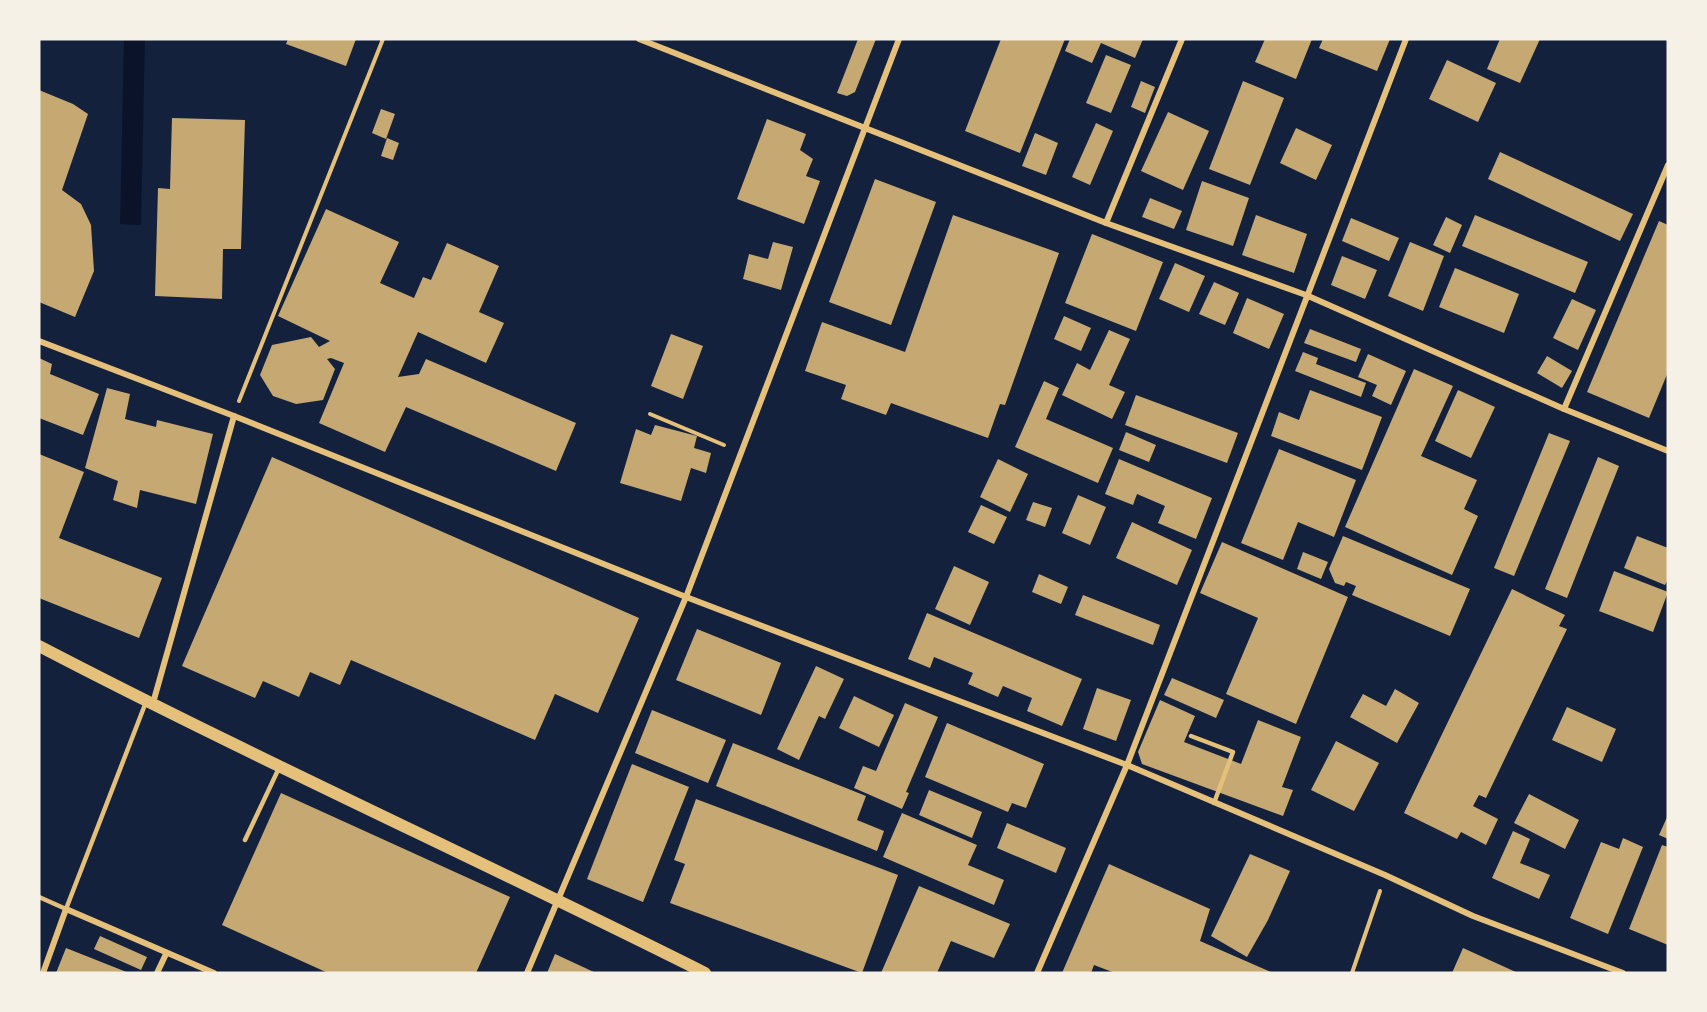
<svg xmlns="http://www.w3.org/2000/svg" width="1707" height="1012" font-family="'Public Sans',sans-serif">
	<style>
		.water { fill: #0b132b }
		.building { fill: #c6a872 }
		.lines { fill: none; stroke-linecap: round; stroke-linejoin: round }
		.path { stroke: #e5c07b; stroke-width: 4 }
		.service { stroke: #e5c07b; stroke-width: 4.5 }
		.minor { stroke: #e5c07b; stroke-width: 6 }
		.secondary { stroke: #e5c07b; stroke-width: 12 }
	</style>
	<rect width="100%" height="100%" fill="#14213d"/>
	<path class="water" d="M124,39H145L141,225L120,224Z"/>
	<g class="building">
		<path d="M288,39H356L346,66L286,44Z"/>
		<path d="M858,39H876L855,92L847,96L837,93Z"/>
		<path d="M1001,39H1065L1020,153L965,131Z"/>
		<path d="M1070,39H1143L1135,58L1101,43L1092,63L1065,51Z"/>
		<path d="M1265,39H1312L1296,79L1255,62Z"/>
		<path d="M1323,39H1390L1377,71L1319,48Z"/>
		<path d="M1500,39H1540L1520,83L1487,69Z"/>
		<path d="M1106,55L1131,65L1111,113L1086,103Z"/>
		<path d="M1447,60L1496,83L1478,122L1429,99Z"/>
		<path d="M1141,81L1155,87L1145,113L1131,107Z"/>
		<path d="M1243,81L1284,98L1250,185L1209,169Z"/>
		<path d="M39,90L73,104L88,114L62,190L81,204L91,225L94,271L75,317L39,302Z"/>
		<path d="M381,109L395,114L386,139L372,133Z"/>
		<path d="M1168,112L1209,131L1183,190L1141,171Z"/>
		<path d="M172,118L245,120L241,249H223L222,299L155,296L158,188L170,189Z"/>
		<path d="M767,119L806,134L800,150L813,159L806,176L820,181L804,224L737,199Z"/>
		<path d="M1096,123L1113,131L1090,185L1072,177Z"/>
		<path d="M1296,128L1332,145L1316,180L1280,163Z"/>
		<path d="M1035,133L1058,143L1046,175L1022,166Z"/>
		<path d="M387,138L399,143L393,160L381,156Z"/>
		<path d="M1500,152L1633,214L1620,241L1488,179Z"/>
		<path d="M875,179L936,202L891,325L829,302Z"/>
		<path d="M1202,181L1249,198L1233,246L1186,230Z"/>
		<path d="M1150,198L1182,211L1174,229L1142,217Z"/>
		<path d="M326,209L399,242L380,283L414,298L423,277L431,280L447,243L499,266L479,312L504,323L486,363L418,332L398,377L419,374L426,359L576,423L556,471L406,407L385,452L319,423L344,363L331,358L327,359L335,369L323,400L296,404L273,396L260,375L272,345L311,337L319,347L330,341L278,316Z"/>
		<path d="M953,215L1059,253L1005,405L1000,404L988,438L891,403L886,415L841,399L846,385L805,371L822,322L905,352Z"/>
		<path d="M1256,215L1307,234L1294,273L1242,255Z"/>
		<path d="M1475,215L1588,262L1575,293L1462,246Z"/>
		<path d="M1446,217L1462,225L1450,253L1433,245Z"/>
		<path d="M1351,218L1399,238L1389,261L1342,241Z"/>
		<path d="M1659,221L1668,225V372L1649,418L1587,392Z"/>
		<path d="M1092,234L1163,262L1136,331L1065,303Z"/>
		<path d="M773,242L793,247L781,290L743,279L749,254L768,259Z"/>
		<path d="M1410,242L1444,256L1423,311L1388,296Z"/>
		<path d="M1342,256L1377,270L1365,299L1331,285Z"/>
		<path d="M1175,263L1205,276L1189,312L1159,299Z"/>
		<path d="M1455,268L1519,294L1504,333L1439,307Z"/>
		<path d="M1214,282L1239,293L1225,325L1199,314Z"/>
		<path d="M1247,298L1284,314L1269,349L1233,333Z"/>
		<path d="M1572,299L1596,310L1578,350L1553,338Z"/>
		<path d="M1064,316L1091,328L1081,351L1054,339Z"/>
		<path d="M1310,329L1361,349L1356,362L1304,343Z"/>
		<path d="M1109,330L1130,339L1109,385L1125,392L1112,419L1062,395L1077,363L1090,370Z"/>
		<path d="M671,334L703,346L683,399L651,386Z"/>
		<path d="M1303,352L1318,358L1316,364L1366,383L1361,397L1295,371Z"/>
		<path d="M1368,354L1406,371L1391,405L1372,396L1377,385L1358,377Z"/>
		<path d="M1547,356L1572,371L1562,388L1537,373Z"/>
		<path d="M39,358L52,364L50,374L99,394L83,435L39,418Z"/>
		<path d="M1414,369L1453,386L1421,456L1477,480L1464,509L1478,516L1452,575L1345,527Z"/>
		<path d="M1044,381L1059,388L1046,419L1113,448L1098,483L1015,447Z"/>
		<path d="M107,388L130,394L125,419L156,427L157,420L213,434L196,504L140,490L137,508L113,500L118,481L85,468Z"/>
		<path d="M1310,390L1382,417L1362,470L1271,436L1279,412L1299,420Z"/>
		<path d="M1458,390L1495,407L1471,458L1435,441Z"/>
		<path d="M1136,395L1238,433L1227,463L1125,425Z"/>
		<path d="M655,425L697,436L694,448L711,453L706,473L691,468L681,501L620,483L636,429L651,435Z"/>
		<path d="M1126,432L1156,445L1149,462L1119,450Z"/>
		<path d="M1549,433L1570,441L1514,576L1494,568Z"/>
		<path d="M1279,449L1356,480L1334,537L1298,522L1283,560L1241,543Z"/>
		<path d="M39,454L84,472L59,538L162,578L139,638L39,598Z"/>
		<path d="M272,457L639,618L598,713L555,694L535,740L351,660L340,685L310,672L299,697L263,681L255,698L182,666Z"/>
		<path d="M1598,457L1619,466L1567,598L1545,589Z"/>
		<path d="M998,459L1028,474L1010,512L980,497Z"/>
		<path d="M1119,459L1212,498L1196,539L1158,523L1165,506L1137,494L1133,505L1105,494Z"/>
		<path d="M1078,495L1106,507L1090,545L1062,533Z"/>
		<path d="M1033,502L1052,508L1045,527L1026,520Z"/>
		<path d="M981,505L1007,517L994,544L968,532Z"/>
		<path d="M1132,522L1192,550L1177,585L1116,558Z"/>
		<path d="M1343,536L1470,589L1450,636L1352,595L1356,586L1346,582L1344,586L1335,583L1329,569Z"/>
		<path d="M1637,536L1668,548V579L1665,585L1624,568Z"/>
		<path d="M1222,542L1348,597L1296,724L1226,694L1258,618L1200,593Z"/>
		<path d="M1303,552L1328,562L1321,579L1297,569Z"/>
		<path d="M954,566L989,582L970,625L935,609Z"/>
		<path d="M1614,571L1668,592L1653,632L1599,611Z"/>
		<path d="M1039,574L1068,587L1061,604L1032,592Z"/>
		<path d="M1512,589L1565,615L1559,626L1567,629L1486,798L1479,795L1473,806L1498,819L1486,845L1461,832L1457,839L1404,813Z"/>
		<path d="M1083,595L1160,625L1153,645L1075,615Z"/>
		<path d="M927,613L1082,679L1062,726L1027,711L1032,698L1003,686L998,697L968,684L973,673L934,657L930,668L908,659Z"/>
		<path d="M697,629L781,663L761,715L676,680Z"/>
		<path d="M816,666L844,679L825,719L819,716L799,760L777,749Z"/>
		<path d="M1172,678L1224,700L1216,718L1164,695Z"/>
		<path d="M1097,688L1131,700L1116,741L1083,729Z"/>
		<path d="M1395,689L1419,703L1397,743L1350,717L1363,694L1386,706Z"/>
		<path d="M854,696L894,715L879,747L839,728Z"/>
		<path d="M1160,700L1195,716L1184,742L1241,764L1258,720L1301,737L1282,787L1293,790L1283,816L1142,764L1138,752Z"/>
		<path d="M905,703L938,717L906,792L909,793L902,809L854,788L863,766L876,771Z"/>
		<path d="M1567,707L1616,729L1602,762L1552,740Z"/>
		<path d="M652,710L726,740L708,783L635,753Z"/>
		<path d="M947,723L1044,764L1026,808L1012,803L1008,812L925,777Z"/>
		<path d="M1336,741L1379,763L1354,811L1311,790Z"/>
		<path d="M733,743L866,796L857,820L884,831L877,851L716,786Z"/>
		<path d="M632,764L689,787L643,902L587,879Z"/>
		<path d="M929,790L982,812L972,838L919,815Z"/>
		<path d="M281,793L510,897L476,973H328L222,925Z"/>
		<path d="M1529,794L1579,820L1565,849L1514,823Z"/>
		<path d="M696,799L898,875L862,973L670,903L685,864L674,860Z"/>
		<path d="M902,813L977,845L968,865L1004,880L994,905L883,857Z"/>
		<path d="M1668,815V839L1659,835Z"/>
		<path d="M1007,823L1066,848L1056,873L997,848Z"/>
		<path d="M1513,831L1530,839L1520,863L1550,875L1539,899L1492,878Z"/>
		<path d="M1623,838L1643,847L1608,934L1570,918L1601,842L1619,849Z"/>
		<path d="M1662,845L1668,847V945L1629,929Z"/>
		<path d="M1250,854L1290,871L1268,920L1247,957L1211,936Z"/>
		<path d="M1109,864L1210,909L1200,941L1273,973H1115L1094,965L1091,973H1062Z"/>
		<path d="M919,886L1010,924L994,958L951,941L937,973H881Z"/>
		<path d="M100,936L147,957L141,970L94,949Z"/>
		<path d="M66,948L129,973H56Z"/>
		<path d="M1463,948L1518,973H1452Z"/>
		<path d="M555,954L596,973H547Z"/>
	</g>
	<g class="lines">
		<g class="path">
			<path d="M239,401L383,39"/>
			<path d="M650,414L724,445"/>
			<path d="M1352,973L1380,891"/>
		</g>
		<g class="service">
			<path d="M1191,736L1233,752L1214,803"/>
			<path d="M245,840L279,768"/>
			<path d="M39,897L66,909L146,702"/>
		</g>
		<g class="minor">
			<path d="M639,39L1106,223L1306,295L1564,409L1668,451"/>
			<path d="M1106,223L1182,39"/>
			<path d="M39,341L234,416L686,597L1127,765L1385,875L1473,916L1623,973"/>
			<path d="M1564,409L1668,165"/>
			<path d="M153,703L234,416"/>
			<path d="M43,973L66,909L214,973"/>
			<path d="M157,973L166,954"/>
			<path d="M527,973L686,597L899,39"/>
			<path d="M1037,973L1127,765L1406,39"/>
		</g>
		<path class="secondary" d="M39,646C258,760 484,862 705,973"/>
	</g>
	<rect width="1707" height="1012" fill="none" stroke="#f6f1e7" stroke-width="81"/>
</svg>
